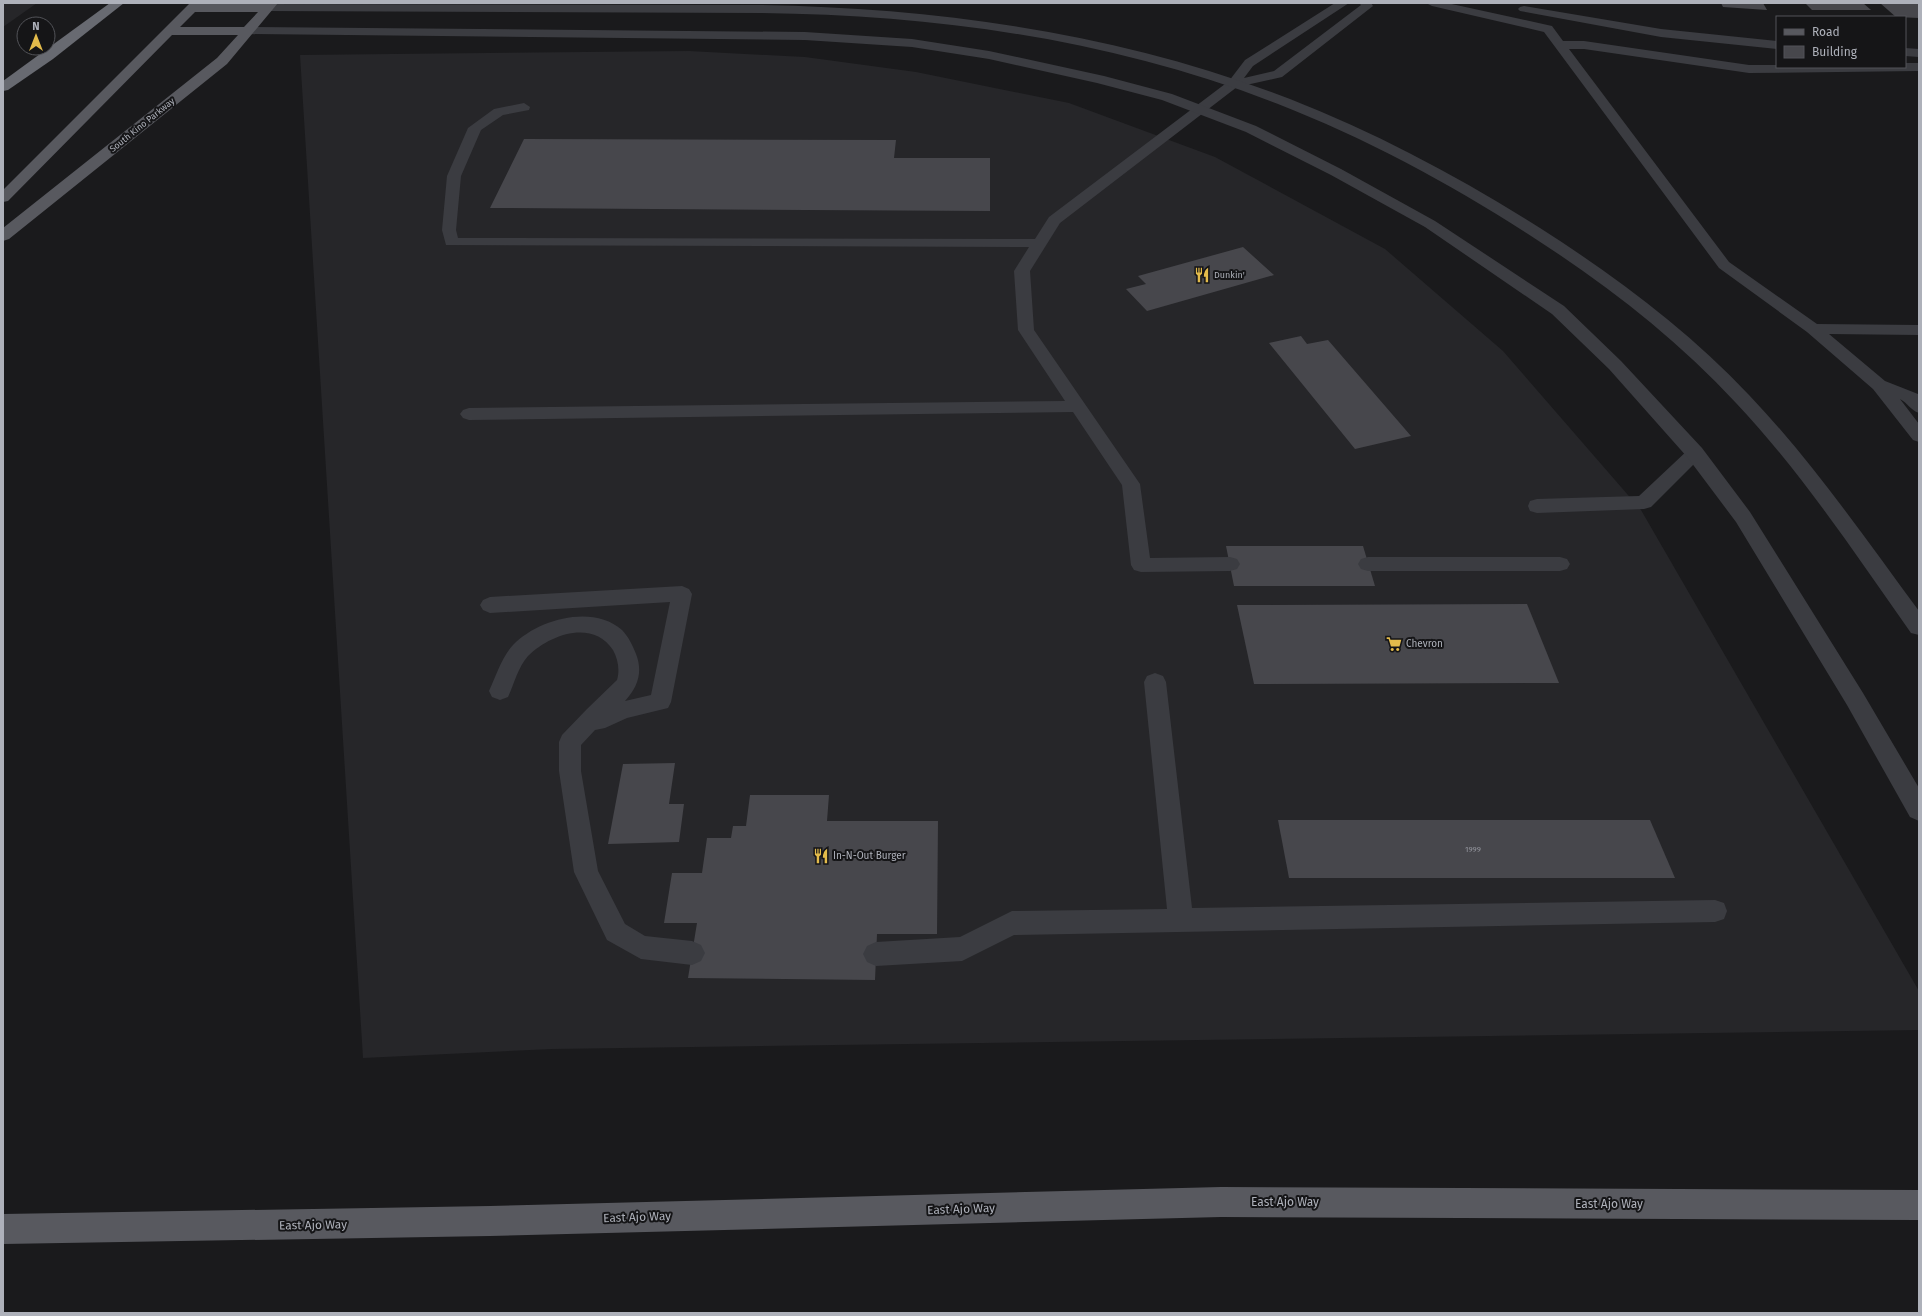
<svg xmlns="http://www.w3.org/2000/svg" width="1922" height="1316" font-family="'Fira Sans',sans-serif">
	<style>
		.built { fill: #262629 }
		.building { fill: #47474c }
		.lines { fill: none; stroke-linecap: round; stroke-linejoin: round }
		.service { fill: #3b3c41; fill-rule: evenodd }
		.minor { fill: #3b3c41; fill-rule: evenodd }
		.primary { fill: #58595f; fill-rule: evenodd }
		.motorway { fill: #686a71; fill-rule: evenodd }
		.labels { text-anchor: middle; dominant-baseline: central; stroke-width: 4; stroke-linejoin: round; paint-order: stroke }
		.number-label { font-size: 8px; fill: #94969e }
		.far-street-label { font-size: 9px; fill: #aeb1ba; stroke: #151517 }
		.far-poi-label { font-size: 9px; fill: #aeb1ba; stroke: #151517; text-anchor: start }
		.poi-label { font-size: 10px; fill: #aeb1ba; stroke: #151517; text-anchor: start }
		.near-street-label { font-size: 12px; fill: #aeb1ba; stroke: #151517 }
	</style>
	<rect width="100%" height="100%" fill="#1a1a1c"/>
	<g class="built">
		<path d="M3,3H37L3,27Z"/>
		<path d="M689,51L805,57L916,72L1069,103L1215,157L1385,249L1503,351L1641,510L1919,991V1030L552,1049L363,1058L300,55Z"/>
	</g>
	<g class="building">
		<path d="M1721,3H1763L1767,10L1723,7Z"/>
		<path d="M1805,3H1863L1871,10H1812Z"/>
		<path d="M1880,3H1919V18L1896,17Z"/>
		<path d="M524,139L896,140L894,158H990V211L490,208Z"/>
		<path d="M1243,247L1274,275L1147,311L1126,289L1146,284L1138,276Z"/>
		<path d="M1301,336L1307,344L1328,340L1411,436L1355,449L1269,343Z"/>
		<path d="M1226,546H1363L1375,586H1234Z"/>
		<path d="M1527,604L1559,683L1254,684L1237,605Z"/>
		<path d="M675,763L669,804H684L679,842L608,844L623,764Z"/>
		<path d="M750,795H829L827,821H938L937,934H877L875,980L688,978L697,923H664L672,873H702L707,838H731L733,826H746Z"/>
		<path d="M1278,820H1650L1675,878H1289Z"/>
	</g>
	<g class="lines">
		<g class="service">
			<path d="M1335,3H1349L1253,66L1244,78L1274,71L1361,5L1359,3H1371L1373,6L1282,77L1237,87L1060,223L1030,271L1034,330L1140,484L1150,558L1230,557L1237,559L1240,564L1237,569L1230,571L1141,572L1134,570L1131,565L1122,485L1073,412L469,420L463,418L460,414L463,410L469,408L1065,401L1018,330L1014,271L1029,247L446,245L442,230L447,176L468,128L494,109L524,103L530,107L529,110L503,115L481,130L461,176L456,230L458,238L1035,239L1049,217L1229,81L1245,60Z"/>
			<path d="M1426,3H1447L1552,26L1563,41H1584L1749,65H1777V67H1905V63H1919V71L1749,73L1584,49H1569L1729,262L1817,324L1919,325V335L1829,334L1885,381L1918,394L1919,413C1910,410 1908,403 1900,399L1919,424V442L1913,440L1873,389L1807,332L1719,268L1544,32L1432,6Z"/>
			<path d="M1524,6L1661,29L1777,41V49L1661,37L1520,11L1518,9L1520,7Z"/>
			<path d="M1905,48L1919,49V57L1905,56Z"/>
			<path d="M1695,447L1701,449L1704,453L1701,457L1651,507L1644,509L1537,513L1530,511L1528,506L1530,501L1537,499L1639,496L1689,449Z"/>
			<path d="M1368,557H1560L1567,559L1570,564L1567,569L1560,571H1368L1361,569L1358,564L1361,559Z"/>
			<path d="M682,586L689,589L692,594L671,702L668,708L627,718L605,728L595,730L581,745V771L598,871L625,924L645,936L692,941L701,945L705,953L701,961L692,965L641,959L607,940L574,872L559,771V742L562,735L587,709L617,680C620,670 618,659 613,650C593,619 550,634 528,656C518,667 514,684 508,697L500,700L492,697L489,691C496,676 502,657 513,645C538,619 593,604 622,630C628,636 633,646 636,654C643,672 638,687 625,701L651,695L670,602L490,613L483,610L480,605L483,600L490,597Z"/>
			<path d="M1155,673L1163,676L1166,682L1192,908L1715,900L1724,903L1727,911L1724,919L1715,922L1014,935L962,961L876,966L867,962L863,954L867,946L876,942L960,937L1012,911L1167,909L1144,682L1147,676Z"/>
		</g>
		<g class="minor">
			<path d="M267,4L758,5C939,8 1120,33 1290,99C1377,133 1461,178 1540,228C1615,276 1688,330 1749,395C1812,461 1865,538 1919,611V635L1911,633C1856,555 1802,473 1736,403C1675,337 1603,282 1528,234C1449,183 1365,138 1278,104C1111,39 936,15 758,13L263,11L261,8Z"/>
			<path d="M247,27L805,32L912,39L989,51L1104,76L1172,94L1256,126L1341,169L1435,221L1564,306L1621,361L1702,448L1750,512L1863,693L1919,788V821L1910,817L1847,705L1736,522L1688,458L1609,369L1552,314L1425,227L1331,175L1246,132L1162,100L1097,83L989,59L912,47L805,40L243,34L241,31Z"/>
		</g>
		<g class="primary">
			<path d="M190,3H278L227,64L9,239L3,241V228L217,58L238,35H172L8,201L3,202V190ZM195,12H258L244,27H180Z"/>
			<path d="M1221,1187L1919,1190V1220L1221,1217L490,1236L3,1244V1214L490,1206Z"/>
		</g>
		<path class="motorway" d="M110,3H124L53,59L8,90L3,91V81Z"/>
	</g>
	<defs>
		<symbol id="restaurant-bare" viewBox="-9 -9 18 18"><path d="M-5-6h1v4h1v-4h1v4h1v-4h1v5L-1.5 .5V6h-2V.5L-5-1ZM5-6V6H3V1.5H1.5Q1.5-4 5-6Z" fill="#e3bb4b" stroke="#151517" stroke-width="2.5" paint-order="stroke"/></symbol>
		<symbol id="supermarket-bare" viewBox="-9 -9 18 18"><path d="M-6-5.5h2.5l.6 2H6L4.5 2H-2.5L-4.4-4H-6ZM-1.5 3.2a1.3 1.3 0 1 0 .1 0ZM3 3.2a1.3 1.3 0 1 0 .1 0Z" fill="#e3bb4b" stroke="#151517" stroke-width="2.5" paint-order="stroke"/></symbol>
	</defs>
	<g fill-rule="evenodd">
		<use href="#restaurant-bare" x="1191" y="264" width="22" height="22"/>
		<use href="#supermarket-bare" x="1383" y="633" width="22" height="22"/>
		<use href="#restaurant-bare" x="810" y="845" width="22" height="22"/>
	</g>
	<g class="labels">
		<g class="number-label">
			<text x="1473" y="849">1999</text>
		</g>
		<g class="far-street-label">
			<text transform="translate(142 125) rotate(-39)">South Kino Parkway</text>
		</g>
		<g class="far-poi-label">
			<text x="1214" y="275">Dunkin'</text>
		</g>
		<g class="poi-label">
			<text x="1406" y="644">Chevron</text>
			<text x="833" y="856">In-N-Out Burger</text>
		</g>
		<g class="near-street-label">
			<text x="1285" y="1202">East Ajo Way</text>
			<text x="1609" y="1204">East Ajo Way</text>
			<text transform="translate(961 1209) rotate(-2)">East Ajo Way</text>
			<text transform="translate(637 1217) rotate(-2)">East Ajo Way</text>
			<text transform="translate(313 1225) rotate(-1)">East Ajo Way</text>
		</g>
	</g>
	<rect width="1922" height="1316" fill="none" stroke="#aeb1ba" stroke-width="8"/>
	<rect x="1776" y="16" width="130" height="52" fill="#151517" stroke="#525358"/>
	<rect x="1784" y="29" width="20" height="6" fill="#58595f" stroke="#525358"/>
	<text x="1812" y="36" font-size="12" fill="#aeb1ba">Road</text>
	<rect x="1784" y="46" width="20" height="12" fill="#47474c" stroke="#525358"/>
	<text x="1812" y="56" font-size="12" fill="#aeb1ba">Building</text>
	<g transform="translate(36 36)"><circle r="19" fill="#151517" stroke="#525358"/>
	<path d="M0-3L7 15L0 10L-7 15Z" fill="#e3bb4b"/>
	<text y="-6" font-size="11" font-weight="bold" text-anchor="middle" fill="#aeb1ba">N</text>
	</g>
</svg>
